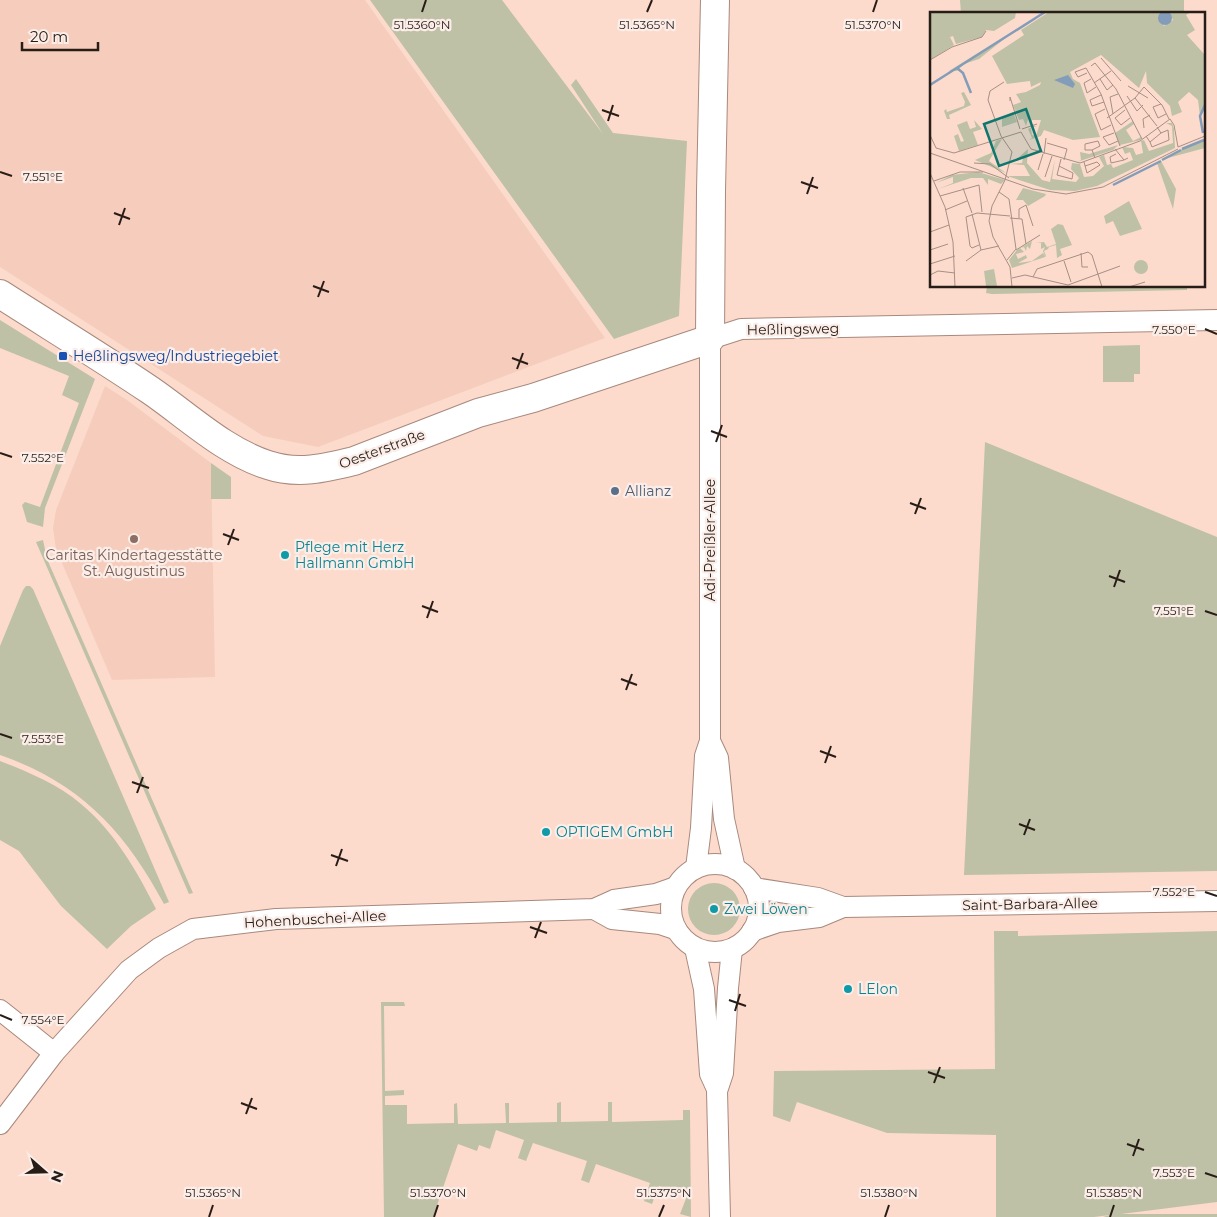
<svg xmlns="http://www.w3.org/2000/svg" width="1217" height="1217" font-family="Montserrat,sans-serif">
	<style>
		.built { fill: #f6cdbc }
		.green { fill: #bec1a6 }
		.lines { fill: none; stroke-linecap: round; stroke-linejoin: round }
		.street-casing { stroke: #a8897d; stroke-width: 22 }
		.secondary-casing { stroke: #a8897d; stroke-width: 30 }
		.street { stroke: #fff; stroke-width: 20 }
		.secondary { stroke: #fff; stroke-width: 28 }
		.ticks { fill: none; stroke: #281c17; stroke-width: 2 }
		.transit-dot { fill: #1a4fb4; stroke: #fbede8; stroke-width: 2 }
		.service-dot { fill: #5c6f8a; stroke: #fbede8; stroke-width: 2 }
		.education-dot { fill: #8d6e63; stroke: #fbede8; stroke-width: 2 }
		.culture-dot { fill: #0f9aa8; stroke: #fbede8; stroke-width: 2 }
		.labels { text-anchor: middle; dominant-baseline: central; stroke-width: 4.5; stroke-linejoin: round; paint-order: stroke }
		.street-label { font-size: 14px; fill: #281c17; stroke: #fbede8 }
		.transit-label { font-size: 14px; fill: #164399; stroke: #fbede8; text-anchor: start }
		.service-label { font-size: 14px; fill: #4e5e75; stroke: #fbede8; text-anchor: start }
		.culture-label { font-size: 14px; fill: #0d838f; stroke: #fbede8; text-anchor: start }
		.education-label { font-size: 14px; fill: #785e54; stroke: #fbede8 }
		.inset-river { fill: none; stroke: #839cb9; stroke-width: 2.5 }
		.inset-road { fill: none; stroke: #a78f84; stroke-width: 1 }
		.view { fill: #0f766e; fill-opacity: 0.15; stroke: #0f766e; stroke-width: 2.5 }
		.inset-edge { fill: none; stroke: #281c17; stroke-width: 2.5 }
		.ticks-label { font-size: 12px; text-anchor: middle; fill: #281c17; stroke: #fbede8; stroke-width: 4.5; stroke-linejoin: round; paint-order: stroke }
	</style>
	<rect width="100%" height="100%" fill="#fcdbcd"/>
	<g class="built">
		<path d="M0,0H365L605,338L318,447L263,436L0,267Z"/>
		<path d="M105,386L127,400L211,463L215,677L112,680L56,549L53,528L56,510Z"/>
	</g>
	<g class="green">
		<path d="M370,0H502L603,134L571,85L576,79L613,133L687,141L679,316L614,339Z"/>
		<path d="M960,0H1184V14H961Z"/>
		<path d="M987,286H1187V290L992,294L986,293Z"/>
		<path d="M0,320L95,379L45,508L43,527L27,522L22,505L25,502L40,507L79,403L62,395L69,376L0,348Z"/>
		<path d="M1140,345V374H1134V382H1103V346Z"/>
		<path d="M985,442L1217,537V871L964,875Z"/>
		<path d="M211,463L231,477V499H211Z"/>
		<path d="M43,540L47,559L193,893L189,894L36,542Z"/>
		<path d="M26,586H30L33,589L169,902L164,904C125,831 80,783 0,755V646L23,590Z"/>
		<path d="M0,761C28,772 58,784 81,804C114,831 137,871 156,909L131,926L107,949L61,906L19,851L0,840Z"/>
		<circle cx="714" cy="909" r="26"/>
		<path d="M994,931H1018V936L1217,931V1202L1121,1214H1217V1217H1103L1110,1215L1094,1217H996V1135L887,1133L797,1102L790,1122L773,1116L774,1071L995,1069Z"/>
		<path d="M381,1002H404L405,1006H384L385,1091L404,1090V1095L385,1096V1105H407V1124L454,1123V1104L457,1103L458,1124L506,1123L505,1103H509V1123L557,1122V1103L561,1102V1122L608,1121V1102H612V1122L683,1120V1110H690L691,1217L680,1214L687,1196L659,1186L652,1204L644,1201L650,1183L596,1164L589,1183L581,1180L587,1161L533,1143L526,1161L518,1158L524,1140L496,1130L490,1149L479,1145L477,1151L458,1144L433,1217H384Z"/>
	</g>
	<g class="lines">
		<defs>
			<g id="street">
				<path d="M710,741L718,758L724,819L735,869"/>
				<circle cx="715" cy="908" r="44"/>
				<path d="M696,868L701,828L705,756L710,741V339L741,329L1217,320"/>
				<path d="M754,888L818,898L843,907L1217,901"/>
				<path d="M594,909L612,919L660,924L675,929"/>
				<path d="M752,931L778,922L819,917L843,907"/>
				<path d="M695,948L704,989L710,1074L716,1087"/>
				<path d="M0,1010L54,1053"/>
				<path d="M0,1124L54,1053L129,970L159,948L193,929L276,919L594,909L614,900L656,894L676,887"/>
				<path d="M720,1217L717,1091L723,1073L728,988L732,949"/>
			</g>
			<path id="secondary" d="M0,294C50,326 101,357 150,390C188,416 224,451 268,465C297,475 326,468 354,461L478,413L533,398L710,339L711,191L715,0"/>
		</defs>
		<use href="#street" class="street-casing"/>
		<use href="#secondary" class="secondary-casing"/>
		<use href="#street" class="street"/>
		<use href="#secondary" class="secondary"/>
	</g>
	<path class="ticks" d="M422,12L426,0M647,12L652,0M873,12L877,0M602,110L619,116M608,121L613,105M0,172L12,176M801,182L818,188M807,194L813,177M114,213L130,219M119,225L125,208M313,286L329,292M318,297L324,281M1205,329L1217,334M512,358L528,364M517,369L523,353M711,431L727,437M716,442L722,425M0,453L12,457M910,503L926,509M915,514L921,498M223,534L239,540M228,545L234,529M1109,576L1125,582M1114,587L1120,570M422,606L438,612M1205,611L1217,615M427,618L433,601M621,679L637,685M626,690L632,674M0,734L12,738M820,751L836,757M825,763L831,746M132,782L149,788M137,793L143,777M1019,824L1035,830M1024,835L1030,819M331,855L348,861M336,866L342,849M1205,892L1217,896M530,927L547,933M535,938L541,922M729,1000L746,1006M735,1011L740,994M0,1015L12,1020M928,1072L945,1078M934,1083L940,1067M241,1103L257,1109M246,1114L252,1098M1127,1144L1144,1150M1133,1156L1139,1139M1205,1173L1217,1177M209,1217L213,1205M434,1217L438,1205M659,1217L664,1205M885,1217L889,1205M1110,1217L1114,1205"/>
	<rect class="transit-dot" x="58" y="351" width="10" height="10" rx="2.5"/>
	<circle class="service-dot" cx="615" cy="491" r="5"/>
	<circle class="education-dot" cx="134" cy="539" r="5"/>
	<g class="culture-dot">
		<circle cx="285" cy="555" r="5"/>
		<circle cx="546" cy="832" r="5"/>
		<circle cx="714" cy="909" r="5"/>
		<circle cx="848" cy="989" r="5"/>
	</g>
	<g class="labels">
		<g class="street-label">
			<text transform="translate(793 329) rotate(-1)">Heßlingsweg</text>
			<text transform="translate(382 449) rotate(-20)">Oesterstraße</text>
			<text transform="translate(710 540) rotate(-90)">Adi-Preißler-Allee</text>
			<text transform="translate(1030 904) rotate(-1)">Saint-Barbara-Allee</text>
			<text transform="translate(315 919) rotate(-3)">Hohenbuschei-Allee</text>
		</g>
		<g class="transit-label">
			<text x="73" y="356">Heßlingsweg/Industriegebiet</text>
		</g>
		<g class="service-label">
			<text x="625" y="491">Allianz</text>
		</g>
		<g class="culture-label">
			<text x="295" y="547">Pflege mit Herz<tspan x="295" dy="16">Hallmann GmbH</tspan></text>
			<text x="556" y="832">OPTIGEM GmbH</text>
			<text x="724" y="909">Zwei Löwen</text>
			<text x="858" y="989">LEIon</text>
		</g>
		<g class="education-label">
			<text x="134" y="555">Caritas Kindertagesstätte<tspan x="134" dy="16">St. Augustinus</tspan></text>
		</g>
	</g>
	<g transform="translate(930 12)">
		<rect width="275" height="275" fill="#fcdbcd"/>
		<path d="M1,0H86L85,6L64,19L56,18L52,25L26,32L23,24L20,25L24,33L0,48ZM119,0H232L229,3L234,14L243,8L239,0H261L256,3L265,18L257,23L274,42L275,50V93L270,104L268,88L259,80L248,90L252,100L242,104L240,94L217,71L216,59L209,76L171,43L140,60L143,67L150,71L170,125L143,128L114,118L111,124L99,128L102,126L98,117L104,114H107L101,116L102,123L106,124L111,108H102L101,113L99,104L96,114L93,107L89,108L83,93L91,90L86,82L96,80L110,73L111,70L95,78L101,75L100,69L77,72L62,44L94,23L91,18ZM88,16L49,47L34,52L27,59H19ZM34,80L41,93L19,103L20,107H17L14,99L16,97L17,100L34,94L35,90L31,81ZM83,100L87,110L72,115V105ZM44,108L52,117L43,120L48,133L29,139L24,124L28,122L31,130L34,129L27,113L37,109L40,117L46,115ZM203,109L204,112L196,118L203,129L211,125V128L190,133L185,121ZM236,111H242L244,117L245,136L167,174L145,179L120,178L77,164H100L94,153L80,152L92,151L93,146L89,145L98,137L97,151L112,168L120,170L125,147L122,167L146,170L149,166L141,157L142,151L150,152L154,165L163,164L174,154L169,145L174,143L177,153L181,152L183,156L203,148L200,140L195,142L192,135L203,136L206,143L213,141L211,129L214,128L219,139L243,131L242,114ZM72,127L59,149L76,161L45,148L61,141L66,129ZM275,127V136L234,147L257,134ZM188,133L183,138L147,150L151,148L150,140L159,142ZM231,149L246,177L243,197L227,151ZM48,160L75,168L71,172L58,167V173L53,166H41L8,177L23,171V165L6,171L22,163ZM93,176L116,182L115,184L98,194L93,188H86ZM199,189L212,217L190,224L183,209L176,212L174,204ZM128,212L133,213L142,233L130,237L132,243L127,246L126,233L119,235L118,237L114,239L116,244L115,245L113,239L115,235L111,237V231H106L114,230L117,235L126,232L121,217ZM102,229L100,237L97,234L96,239L94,235L90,236L94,240L86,242L88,247L96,243L97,246L88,251L102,249L113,241L115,245L82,256L79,248L87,238ZM204 255a7 7 0 1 1 14 0a7 7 0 1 1-14 0ZM64,257L67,274H56L54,259Z" fill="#bec1a6"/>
		<path d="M228 6a7 7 0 1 1 14 0a7 7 0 1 1-14 0ZM138,63L145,72L143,76L124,68Z" fill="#839cb9"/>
		<path class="inset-river" d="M27,56L33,61L41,81M0,73L115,0M273,121L270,104L275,93M252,137L274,128M232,148L251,138M183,173L231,149"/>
		<path class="inset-road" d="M171,46L191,69M0,48L22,35L52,25L56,19M161,54L165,51L186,77L212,127M157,61L148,65L145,60L156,56L171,82L190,134M161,67L154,71L157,81L166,75M170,67L177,78L183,73M74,70L60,79L58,88L71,124L82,140L75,168L62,194L59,209L63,225L80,255L82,275M164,71L181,59M198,74L218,86M171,83L160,88L162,94L174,90M197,84L207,99L213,93M205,86L214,75L232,93L239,107M80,89V85L90,117M231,92L223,95L228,106L236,102M175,97L165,102L171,118L181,113M195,98L185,106L191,113L200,106M183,102L180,85L188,82M177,106L205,86L227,114M214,116L213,107L220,103M92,117L107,112M91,120L101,137L150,151L210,129L240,107L244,113L248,135M184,121L173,125L179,133L188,129M0,123L6,136L24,141L91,120M216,124L220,130L231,121L227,115M220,130L222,135L239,128L238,118L231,121M117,131L137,137L134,148M248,135L275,124M185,137L194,148L198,146M162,138H155V132L168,129L170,134L162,138L165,146M0,141L103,177L136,182L173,175L248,137M114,142L116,126M186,142L180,145L181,151L194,148M154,150L157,161L170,153L167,150L155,154M44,151L60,152L79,166M129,154L143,161L142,167L127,163L131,147M108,158L113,142M0,161L15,195L23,230L25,275M115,165L122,144M4,169L30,160H53M33,176L42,201M69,180L79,187L86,237L77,248M10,184L49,173L52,200M15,198L37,189M42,202L51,238M80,206L92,207L96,232M89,206V197L96,193L103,214M0,220L19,213M49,233L42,236L40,234L36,205L47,201L80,204M0,238L18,232M86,238L110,223M151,241L152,255H158M36,249L51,238L69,234M134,249L141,270M0,252L25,244M0,263L8,259L25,261M103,265L107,257L158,240L162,243L172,275M82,266L95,263L138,273L190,254M199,275L215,270"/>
		<path class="view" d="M96,97L111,139L69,154L54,112Z"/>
		<rect width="275" height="275" class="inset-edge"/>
	</g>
	<g class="ticks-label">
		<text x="422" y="29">51.5360°N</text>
		<text x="647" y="29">51.5365°N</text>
		<text x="873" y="29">51.5370°N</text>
		<text x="43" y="181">7.551°E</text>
		<text x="1174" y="334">7.550°E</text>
		<text x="43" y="462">7.552°E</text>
		<text x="1174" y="615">7.551°E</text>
		<text x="43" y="743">7.553°E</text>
		<text x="1174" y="896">7.552°E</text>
		<text x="43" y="1024">7.554°E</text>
		<text x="1174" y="1177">7.553°E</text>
		<text x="213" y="1197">51.5365°N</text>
		<text x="438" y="1197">51.5370°N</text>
		<text x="664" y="1197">51.5375°N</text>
		<text x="889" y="1197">51.5380°N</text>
		<text x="1114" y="1197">51.5385°N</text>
	</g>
	<g transform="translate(45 1172) rotate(110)" stroke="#fbede8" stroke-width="4" paint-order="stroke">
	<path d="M0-4L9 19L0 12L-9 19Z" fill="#281c17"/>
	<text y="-8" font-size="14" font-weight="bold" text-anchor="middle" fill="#281c17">N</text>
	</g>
	<path d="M22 42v8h76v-8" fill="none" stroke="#281c17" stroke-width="2.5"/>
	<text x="30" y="42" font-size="15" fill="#281c17" stroke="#fbede8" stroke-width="4" paint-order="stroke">20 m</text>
</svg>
